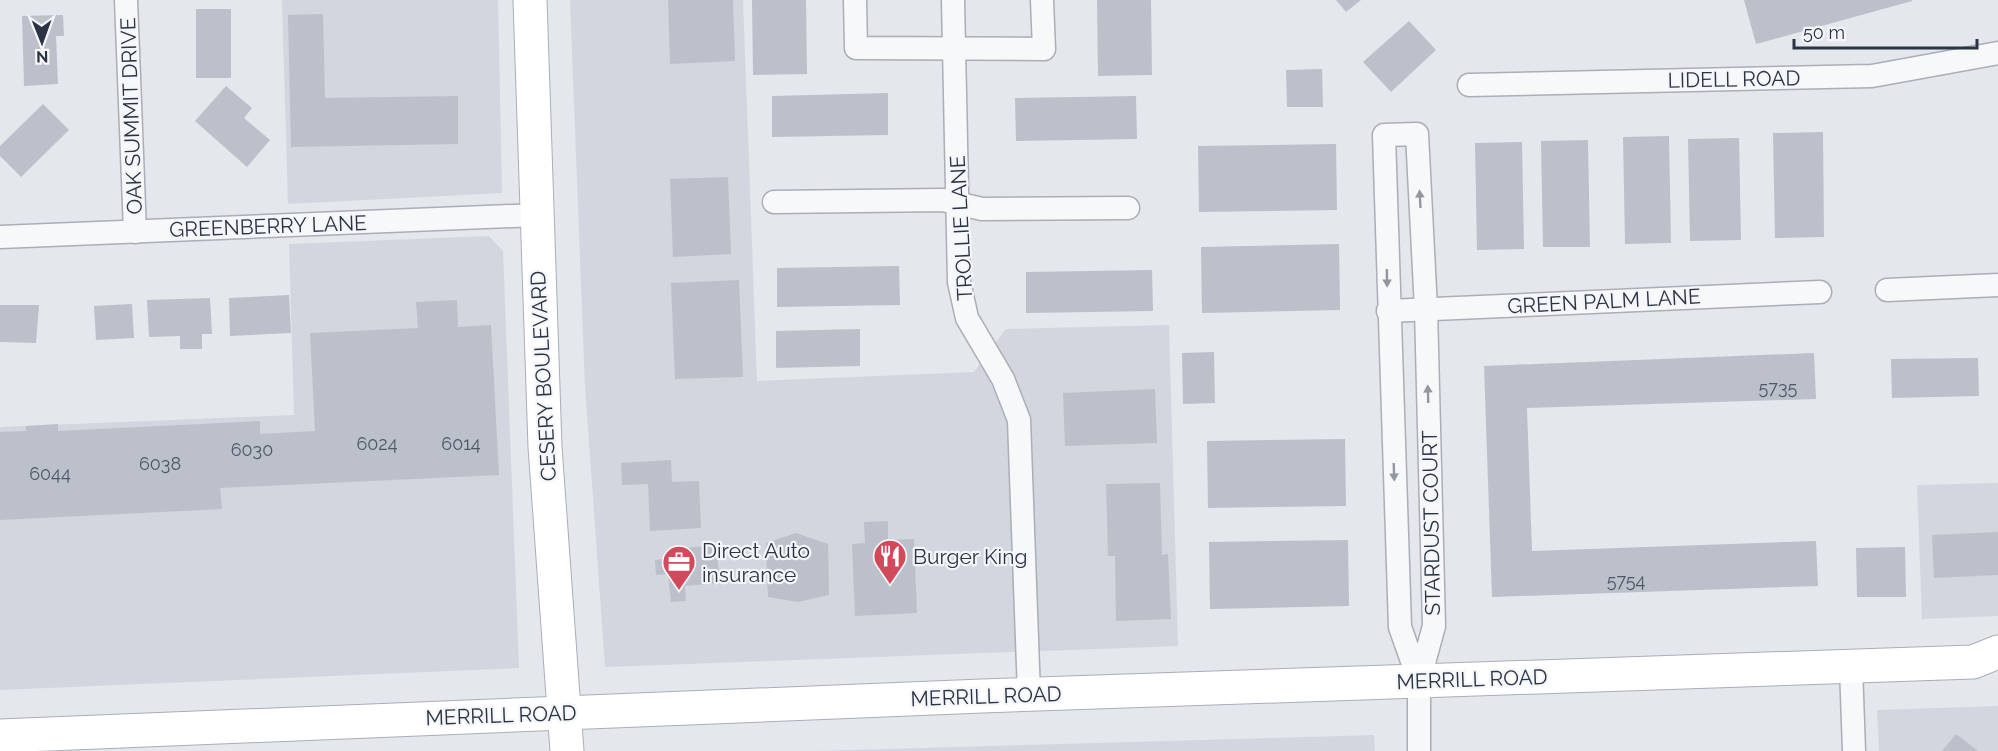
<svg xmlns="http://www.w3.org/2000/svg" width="1998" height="751" font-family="Raleway,sans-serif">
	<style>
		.built { fill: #d2d6de }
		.building { fill: #bbc0ca }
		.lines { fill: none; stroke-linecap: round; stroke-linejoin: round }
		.street-casing { stroke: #a9aeb7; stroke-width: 25 }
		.secondary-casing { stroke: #a9aeb7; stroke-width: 35 }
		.street { stroke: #f7f8fa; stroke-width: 22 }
		.secondary { stroke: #fff; stroke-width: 33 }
		.oneway { fill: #9196a0 }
		.labels { text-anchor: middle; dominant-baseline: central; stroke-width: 4.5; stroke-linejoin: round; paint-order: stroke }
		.number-label { font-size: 18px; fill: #4f5766 }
		.street-label { font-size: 21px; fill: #2b3445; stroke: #f4f6f9 }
		.poi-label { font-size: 21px; fill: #2b3445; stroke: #f4f6f9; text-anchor: start }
	</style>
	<rect width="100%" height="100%" fill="#e4e7ec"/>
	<g class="built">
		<path d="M282,0H498L502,193L288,204Z"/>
		<path d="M570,0H743L757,381L974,372L1006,329L1169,325L1178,646L605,667L585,387Z"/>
		<path d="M489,236L503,251L519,668L0,690V427L294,415L289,244Z"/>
		<path d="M1998,483V616L1922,619L1917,485Z"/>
		<path d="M1998,706V751H1879L1877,710Z"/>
		<path d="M1374,735L1375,751H817Z"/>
	</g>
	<g class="building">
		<path d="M668,0H733L735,61L670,64Z"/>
		<path d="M752,0H806L807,74L753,75Z"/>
		<path d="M1097,0H1151L1152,75L1098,76Z"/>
		<path d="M1336,0H1361L1346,12Z"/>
		<path d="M1744,0H1912V1L1756,44Z"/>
		<rect x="196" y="9" width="35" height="69"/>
		<path d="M323,14L325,98L458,96V144L291,147L288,15Z"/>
		<path d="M63,15L64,36H56L58,84L24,86L22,16Z"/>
		<path d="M1409,21L1436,50L1391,92L1363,62Z"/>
		<path d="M1322,69L1323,107H1287L1286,70Z"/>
		<path d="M226,86L252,108L244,118L270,140L247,167L195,121Z"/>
		<path d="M888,93V135L772,137V96Z"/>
		<path d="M1136,96L1137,139L1016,141L1015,98Z"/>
		<path d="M43,104L69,130L21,177L0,156V146Z"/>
		<path d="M1823,132L1824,237L1775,238L1773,133Z"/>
		<path d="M1669,136L1671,243L1625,244L1623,137Z"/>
		<path d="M1739,138L1741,240L1690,241L1688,139Z"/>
		<path d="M1588,140L1590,247H1543L1541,141Z"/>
		<path d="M1522,142L1524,249L1477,250L1475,143Z"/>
		<path d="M1336,144L1337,210L1199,212L1198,146Z"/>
		<path d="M728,177L731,254L673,257L670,179Z"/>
		<path d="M1339,244L1340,310L1202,313L1201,247Z"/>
		<path d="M899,266L900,305L777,307V268Z"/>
		<path d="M1152,270L1153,311L1026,313V272Z"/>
		<path d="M739,280L743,377L675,379L671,283Z"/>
		<path d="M289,295L291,333L230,336L229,298Z"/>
		<path d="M210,298L212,334H202V349H180V336L149,337L147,300Z"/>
		<path d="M457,300L458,327L491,325L499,475L220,488L222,509L0,520V432L26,431V426L58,424V431L260,421V434L315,431L310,333L418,328L416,302Z"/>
		<path d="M132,304L134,338L96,340L94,306Z"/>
		<path d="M0,305H39L36,343L0,342Z"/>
		<path d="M860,329V366L776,368V331Z"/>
		<path d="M1214,352L1215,403L1183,404L1182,353Z"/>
		<path d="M1814,353L1816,399L1527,408L1532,551L1816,541L1818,586L1492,597L1484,366Z"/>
		<path d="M1978,358L1979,396L1892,398L1891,359Z"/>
		<path d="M1155,389L1157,443L1065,446L1063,393Z"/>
		<path d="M1345,439L1346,506L1208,508L1207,441Z"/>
		<path d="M671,460L672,482L699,481L701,528L650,531L648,484L622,485L621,463Z"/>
		<path d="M1160,483L1162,555L1168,554L1171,619L1116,621L1115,556H1108L1106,484Z"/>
		<path d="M888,521V540L914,539L917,613L855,616L852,544L865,543L864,522Z"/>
		<path d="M1998,532V575L1934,578L1932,535Z"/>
		<path d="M796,533L828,544L829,595L798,602L768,597L766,543Z"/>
		<path d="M1348,540L1349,606L1210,609L1209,542Z"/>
		<path d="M716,545L720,583L685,586L686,601L671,602L668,574L656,575L655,560L675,558L674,549Z"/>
		<path d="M1905,547L1906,597H1857L1856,548Z"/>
		<path d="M1956,734L1978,751H1942Z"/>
	</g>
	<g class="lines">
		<defs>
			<g id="street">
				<path d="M126,0L135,232"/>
				<path d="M855,0L856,48L1044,49L1042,0"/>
				<path d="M953,0L959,282L967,318L1003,379L1019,420L1029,694"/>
				<path d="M1469,85L1872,76L1998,53"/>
				<path d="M774,202L943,200L982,209L1128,208"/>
				<path d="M0,237L536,215"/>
				<path d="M1887,290L1998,285"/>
				<path d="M1388,311L1820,292"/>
				<path d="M1851,667L1854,751"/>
				<path d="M1419,681L1400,627L1384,135L1417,134L1426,309L1434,626L1419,681V751"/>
			</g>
			<g id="secondary">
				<path d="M530,0L545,447L567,751"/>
				<path d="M0,736L982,696L1973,662L1998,652"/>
			</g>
		</defs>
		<use href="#street" class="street-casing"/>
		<use href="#secondary" class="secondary-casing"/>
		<use href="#street" class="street"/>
		<use href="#secondary" class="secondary"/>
	</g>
	<defs><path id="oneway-solid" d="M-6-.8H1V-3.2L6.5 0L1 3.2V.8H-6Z" transform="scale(1.5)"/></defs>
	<g class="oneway">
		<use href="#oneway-solid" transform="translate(1420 199) rotate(-93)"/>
		<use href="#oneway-solid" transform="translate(1387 278) rotate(89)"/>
		<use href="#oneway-solid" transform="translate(1428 394) rotate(-92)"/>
		<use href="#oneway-solid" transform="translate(1394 472) rotate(88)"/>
	</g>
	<defs>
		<symbol id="restaurant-pin" viewBox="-11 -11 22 30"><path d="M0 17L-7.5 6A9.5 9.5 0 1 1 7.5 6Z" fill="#d1495b" stroke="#f4f6f9"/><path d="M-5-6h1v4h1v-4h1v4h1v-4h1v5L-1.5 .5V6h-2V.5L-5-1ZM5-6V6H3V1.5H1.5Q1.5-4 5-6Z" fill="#fff"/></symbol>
		<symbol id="office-pin" viewBox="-11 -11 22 30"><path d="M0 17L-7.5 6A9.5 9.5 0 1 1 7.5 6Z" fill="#d1495b" stroke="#f4f6f9"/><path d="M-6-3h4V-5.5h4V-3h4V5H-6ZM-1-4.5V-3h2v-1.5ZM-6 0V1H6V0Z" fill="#fff"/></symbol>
	</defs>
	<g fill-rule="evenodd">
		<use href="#restaurant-pin" x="871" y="537" width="38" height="52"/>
		<use href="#office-pin" x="660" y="543" width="38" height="52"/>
	</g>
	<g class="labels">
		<g class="number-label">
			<text x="1778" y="387">5735</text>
			<text x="377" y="443">6024</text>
			<text x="461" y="443">6014</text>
			<text x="252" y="449">6030</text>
			<text x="160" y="463">6038</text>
			<text x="50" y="473">6044</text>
			<text x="1626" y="580">5754</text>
		</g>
		<g class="street-label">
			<text transform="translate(1734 79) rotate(-1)">LIDELL ROAD</text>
			<text transform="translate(131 116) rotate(-92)">OAK SUMMIT DRIVE</text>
			<text transform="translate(268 226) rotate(-2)">GREENBERRY LANE</text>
			<text transform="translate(961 228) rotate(-93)">TROLLIE LANE</text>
			<text transform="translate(1604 301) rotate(-3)">GREEN PALM LANE</text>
			<text transform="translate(543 376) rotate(-93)">CESERY BOULEVARD</text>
			<text transform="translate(1431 523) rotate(-91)">STARDUST COURT</text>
			<text transform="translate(1472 679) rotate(-2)">MERRILL ROAD</text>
			<text transform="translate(986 696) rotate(-2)">MERRILL ROAD</text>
			<text transform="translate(501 715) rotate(-2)">MERRILL ROAD</text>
		</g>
		<g class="poi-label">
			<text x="702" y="550">Direct Auto<tspan x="702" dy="24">insurance</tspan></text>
			<text x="913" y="556">Burger King</text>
		</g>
	</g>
	<g transform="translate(42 42) rotate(179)" stroke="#f4f6f9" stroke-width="4.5" paint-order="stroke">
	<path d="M0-4.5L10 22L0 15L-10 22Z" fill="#2b3445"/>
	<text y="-9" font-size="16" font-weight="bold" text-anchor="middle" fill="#2b3445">N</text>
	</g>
	<path d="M1794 39v9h183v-9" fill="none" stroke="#2b3445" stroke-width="3"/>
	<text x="1803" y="39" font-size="18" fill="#2b3445" stroke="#f4f6f9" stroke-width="4.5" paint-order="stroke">50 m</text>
</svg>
